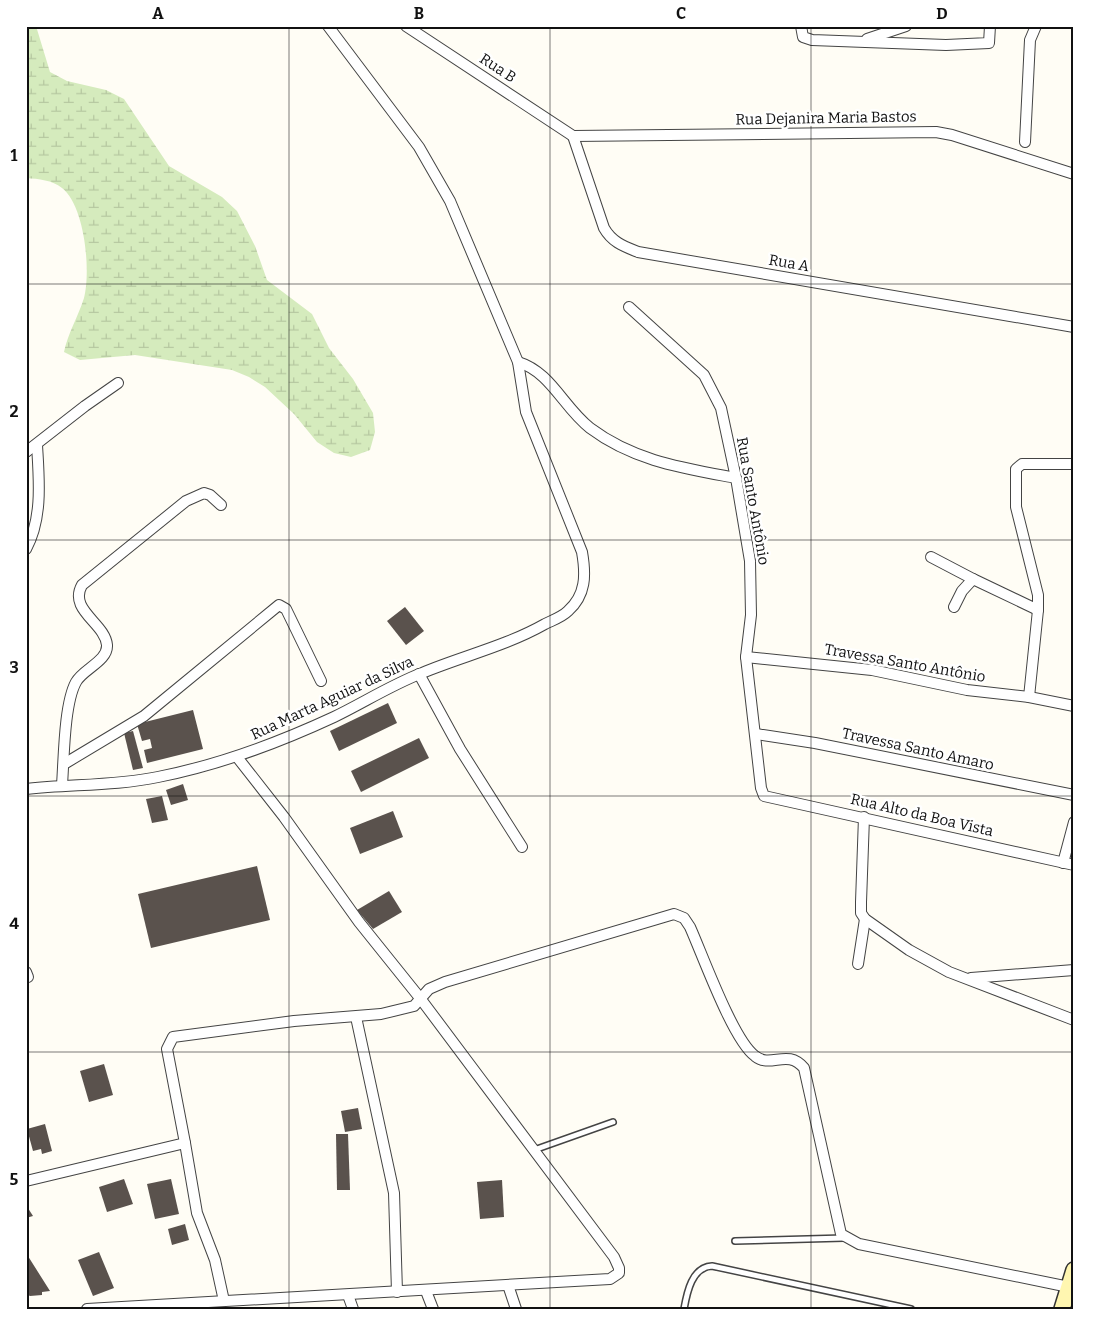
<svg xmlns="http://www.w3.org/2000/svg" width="1100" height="1335" font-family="Bitter,serif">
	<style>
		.wetland { fill: url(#wetland-marsh) }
		.building { fill: #5a524d }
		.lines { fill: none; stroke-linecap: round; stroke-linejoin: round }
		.service-casing { stroke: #444; stroke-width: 8 }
		.minor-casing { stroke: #444; stroke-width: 12 }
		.secondary-casing { stroke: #333; stroke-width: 18 }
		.service { stroke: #fff; stroke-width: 5 }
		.minor { stroke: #fff; stroke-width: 10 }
		.secondary { stroke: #fff6b0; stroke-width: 15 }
		.grid { fill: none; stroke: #111; stroke-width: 1; stroke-opacity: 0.55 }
		.labels { text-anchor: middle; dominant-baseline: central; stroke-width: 5; stroke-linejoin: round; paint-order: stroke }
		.street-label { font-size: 15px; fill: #111; stroke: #fff }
		.neatline { fill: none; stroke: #111; stroke-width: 2 }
		.grid-label { font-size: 16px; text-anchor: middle; font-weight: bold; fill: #111 }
	</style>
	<defs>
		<pattern id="wetland-marsh" width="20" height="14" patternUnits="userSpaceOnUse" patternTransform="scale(1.25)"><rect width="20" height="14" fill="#d5ebbd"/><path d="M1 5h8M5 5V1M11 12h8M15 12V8" fill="none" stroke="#b6c8a1"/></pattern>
	</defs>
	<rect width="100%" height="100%" fill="#fffdf5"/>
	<path class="wetland" d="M26,26H36L50,72L67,81L106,90L124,99L169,166L222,197L237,211L255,246L267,280L312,314L329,348L353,379L373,413L375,432L370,450L351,457L334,453L317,442L294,414L265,387L249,377L232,370L135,355L80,360L64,352C68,333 78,317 84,298C91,271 85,206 62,188C52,180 39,179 26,178Z"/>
	<g class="building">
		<path d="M405,607L424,631L406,645L387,621Z"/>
		<path d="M388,703L397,723L339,751L330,731Z"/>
		<path d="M193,710L203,749L147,763L144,750L152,748L150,739L142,741L137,724Z"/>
		<path d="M133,731L143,768L133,770L124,733Z"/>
		<path d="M419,738L429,758L361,792L351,771Z"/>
		<path d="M183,784L188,800L171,805L166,790Z"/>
		<path d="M162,796L168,820L152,823L146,799Z"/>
		<path d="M393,811L403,837L360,854L350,828Z"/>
		<path d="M257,866L270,920L151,948L138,894Z"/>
		<path d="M389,891L402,912L373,929L357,910Z"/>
		<path d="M104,1064L113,1095L89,1102L80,1071Z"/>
		<path d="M358,1108L362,1129L345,1132L341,1111Z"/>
		<path d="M45,1124L52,1151L42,1154L41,1149L33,1151L27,1129Z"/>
		<path d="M336,1134H348L350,1190H337Z"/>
		<path d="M124,1179L133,1204L107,1212L99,1187Z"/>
		<path d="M171,1179L179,1214L155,1219L147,1184Z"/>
		<path d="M502,1180L504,1217L480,1219L477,1182Z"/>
		<path d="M26,1205L33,1216L26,1218Z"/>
		<path d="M185,1224L189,1240L172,1245L168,1229Z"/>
		<path d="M99,1252L114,1288L93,1296L78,1260Z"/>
		<path d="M26,1253L50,1291L42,1292V1295L30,1296L26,1294Z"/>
	</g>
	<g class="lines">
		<defs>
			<g id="service">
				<path d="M534,1150L613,1122"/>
				<path d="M735,1241L844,1238"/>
				<path d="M684,1309C687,1292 692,1267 712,1266L911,1309"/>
			</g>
			<g id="minor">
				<path d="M406,26L573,136"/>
				<path d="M801,26L803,37L812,40L946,45L989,43L990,26"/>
				<path d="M867,39L906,26"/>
				<path d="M573,136L604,228C612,242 623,246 638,252L1074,327"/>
				<path d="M573,136L936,132L952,135L1074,174"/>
				<path d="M1025,142L1030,40L1036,26"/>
				<path d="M629,307L704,375L721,408L736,478L750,561L751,615L746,657L761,788L764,796L1074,865"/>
				<path d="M518,362C551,372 563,407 590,428C634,461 683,468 736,478"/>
				<path d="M26,452L85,406L118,383"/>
				<path d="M26,549C43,518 39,479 37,445"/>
				<path d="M931,557L973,579"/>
				<path d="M954,607L962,591L973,579L1038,610"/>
				<path d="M746,657L872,670L967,690L1029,697L1074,706"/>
				<path d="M419,674L460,749L522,847"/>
				<path d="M1029,697L1038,610V595L1016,507V469L1022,464H1074"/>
				<path d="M756,734L815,743L1074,795"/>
				<path d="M64,764L144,716L279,605L286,609L321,681"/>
				<path d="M62,785C64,758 64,704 76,682C83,669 108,661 107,645C105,623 68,610 82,585L186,501L204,493L210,495L221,505"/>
				<path d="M26,789C70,784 115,786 158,777C219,765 278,743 334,717C363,703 391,685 422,673C463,656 506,646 545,624C553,620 562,617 568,611C586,595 586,575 582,552L526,412L518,362L450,201L419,147L328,26"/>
				<path d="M864,817L861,902V913L865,919L909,950L949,972L1074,1020"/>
				<path d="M1063,863L1074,822"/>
				<path d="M858,964L865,919"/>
				<path d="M26,972L28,977"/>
				<path d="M971,978L1074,970"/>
				<path d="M356,1017L394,1193L397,1292"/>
				<path d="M185,1143L197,1213L215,1260L224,1301"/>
				<path d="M26,1181L185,1143L167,1049L173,1037L294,1021L381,1014L414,1006L429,989L445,982L674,914L684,918L690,927C703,956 733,1040 755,1056C771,1069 787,1048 804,1068L841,1234L859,1244L1069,1287"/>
				<path d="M508,1285L516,1309"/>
				<path d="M426,1291L433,1309"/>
				<path d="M348,1295L353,1309"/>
				<path d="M87,1309L610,1279L619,1273V1268L614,1257L420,998L359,922L284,817L237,757"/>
			</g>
			<path id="secondary" d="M1062,1309L1074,1270"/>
		</defs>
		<use href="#service" class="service-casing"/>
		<use href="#minor" class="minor-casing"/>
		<use href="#secondary" class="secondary-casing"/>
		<use href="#service" class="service"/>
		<use href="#minor" class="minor"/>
		<use href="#secondary" class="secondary"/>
	</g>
	<path class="grid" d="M289,26V1309M550,26V1309M811,26V1309M26,284H1074M26,540H1074M26,796H1074M26,1052H1074"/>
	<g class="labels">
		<g class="street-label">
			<text transform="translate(498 68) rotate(33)">Rua B</text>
			<text transform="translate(826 118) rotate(-1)">Rua Dejanira Maria Bastos</text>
			<text transform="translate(789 263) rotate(10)">Rua A</text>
			<text transform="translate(753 501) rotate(80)">Rua Santo Antônio</text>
			<text transform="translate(905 663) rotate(10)">Travessa Santo Antônio</text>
			<text transform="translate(332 698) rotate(-25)">Rua Marta Aguiar da Silva</text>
			<text transform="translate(918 749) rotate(12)">Travessa Santo Amaro</text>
			<text transform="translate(922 815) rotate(13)">Rua Alto da Boa Vista</text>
		</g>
	</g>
	<rect width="1100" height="1335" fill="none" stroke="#ffffff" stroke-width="55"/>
	<rect x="28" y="28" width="1044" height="1280" class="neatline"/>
	<g class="grid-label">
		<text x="158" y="19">A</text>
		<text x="419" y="19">B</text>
		<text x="681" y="19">C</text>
		<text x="942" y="19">D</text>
		<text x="14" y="161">1</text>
		<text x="14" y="417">2</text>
		<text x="14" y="673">3</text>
		<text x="14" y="929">4</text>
		<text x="14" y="1185">5</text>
	</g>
</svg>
